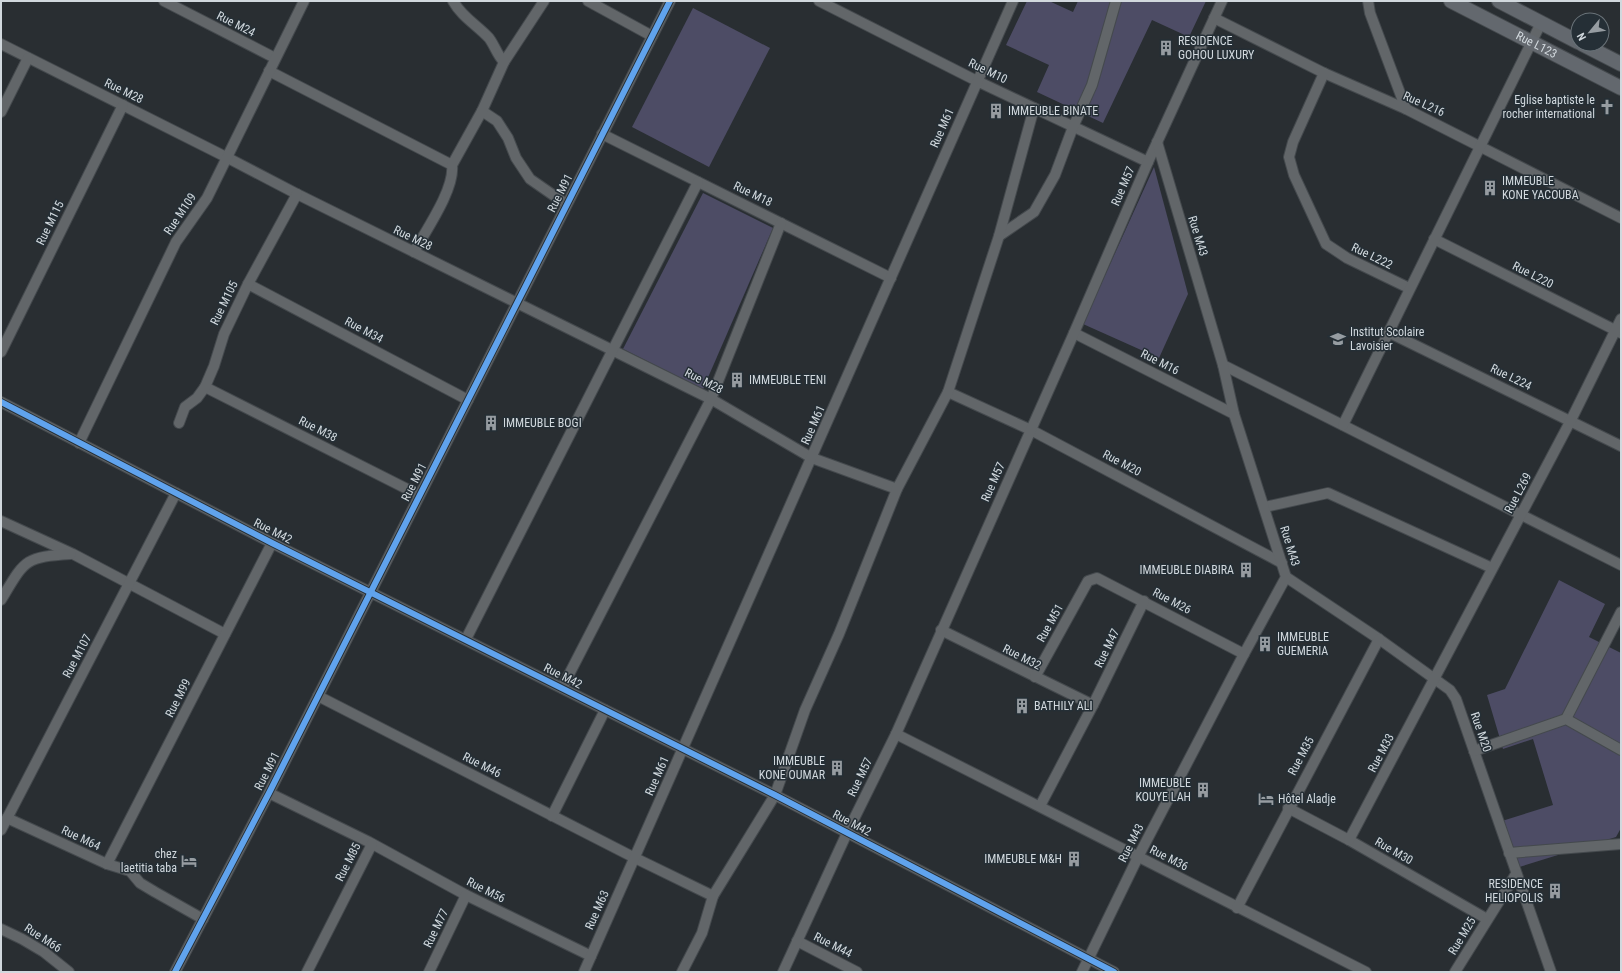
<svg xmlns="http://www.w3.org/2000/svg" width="1622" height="973" font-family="'Roboto Condensed',sans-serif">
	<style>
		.green { fill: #4d4c65 }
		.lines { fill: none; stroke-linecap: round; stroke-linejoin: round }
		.street-casing { stroke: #44494d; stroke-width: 12 }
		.secondary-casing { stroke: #44494d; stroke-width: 16 }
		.street { stroke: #626669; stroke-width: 10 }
		.secondary { stroke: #63686e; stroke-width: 14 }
		.cycleway-casing { stroke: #252f36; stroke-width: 8 }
		.cycleway { stroke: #60a3ed; stroke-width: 6 }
		.labels { text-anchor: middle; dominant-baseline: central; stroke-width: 3; stroke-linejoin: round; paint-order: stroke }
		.street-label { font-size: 12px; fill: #d1d8dd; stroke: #252f36 }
		.poi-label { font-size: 12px; fill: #d1d8dd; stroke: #252f36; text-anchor: start }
	</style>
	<rect width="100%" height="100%" fill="#292e32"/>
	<g class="green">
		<path d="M1027,1H1049L1073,12L1078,1H1206L1189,37L1152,20L1103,123L1037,92L1049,65L1006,45Z"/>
		<path d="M693,8L770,48L709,167L632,127Z"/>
		<path d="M1154,167L1188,294L1159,358L1083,324Z"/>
		<path d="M703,193L773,228L703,389L623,349Z"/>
		<path d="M1559,580L1605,604L1589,637L1621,653V828L1616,837L1516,868L1502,821L1553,805L1533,739L1503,749L1487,695L1505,689Z"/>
	</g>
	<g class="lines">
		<defs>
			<g id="street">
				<path d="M164,1L275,58"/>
				<path d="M588,1L652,36"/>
				<path d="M819,1L977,81L1148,162"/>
				<path d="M1368,1L1370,13L1406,109"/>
				<path d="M1214,18L1324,73L1406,109L1621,218"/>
				<path d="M1,44L226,157L297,194L711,399L812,458L897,489"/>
				<path d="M504,62L544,1"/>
				<path d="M269,71L452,165C455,189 426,230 414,252"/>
				<path d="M1324,73L1293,142L1289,157L1294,175L1326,244L1347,258L1409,288"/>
				<path d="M482,111L497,121L508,138L516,158L530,179L566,204"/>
				<path d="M1,112L28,58"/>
				<path d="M602,134L891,278"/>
				<path d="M452,165L482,111L504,62C497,55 495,46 489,38C477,25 462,17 453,1"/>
				<path d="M999,236L1034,212L1055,175L1073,127L1092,85L1116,1"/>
				<path d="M1434,239L1621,333"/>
				<path d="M248,284L468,400"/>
				<path d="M1388,332L1621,446"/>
				<path d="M1074,333L1234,414"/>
				<path d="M1,352L123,105"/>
				<path d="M1223,365L1621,565"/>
				<path d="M205,387L419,495"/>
				<path d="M948,392L1031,430L1282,563"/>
				<path d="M1,402L272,543L775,795L1114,972"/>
				<path d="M179,423L185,407L197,398L205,387L214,366L224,334L248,284L297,194"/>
				<path d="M1343,425L1541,23"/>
				<path d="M79,443L176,242L207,198L304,1"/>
				<path d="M1265,507L1328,493L1492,568"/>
				<path d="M1,521L73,554L225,634"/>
				<path d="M1286,577L1379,639L1450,690L1456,699L1551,972"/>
				<path d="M1,600C25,560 24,557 71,554"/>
				<path d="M941,630L1093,705"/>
				<path d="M466,639L698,182"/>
				<path d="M1035,677L1088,581L1097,578L1244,654"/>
				<path d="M562,688L711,399L781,223"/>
				<path d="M318,696L635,858L713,896"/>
				<path d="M1566,719L1621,612"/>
				<path d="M896,734L1366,972"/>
				<path d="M1474,751L1566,719L1621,750"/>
				<path d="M269,793L369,842L466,895L591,956"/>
				<path d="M1040,806L1093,705L1144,601"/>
				<path d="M1288,808L1349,840L1487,919"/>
				<path d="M552,816L605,710"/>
				<path d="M7,818L107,864L130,871L140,883L155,892L203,919"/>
				<path d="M1,830L176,493"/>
				<path d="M1349,840L1571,420L1621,319"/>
				<path d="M1509,853L1621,844"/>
				<path d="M107,864L272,543"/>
				<path d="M1237,908L1379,639"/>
				<path d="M1,929L22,939L44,952L69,972"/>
				<path d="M797,941L857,972"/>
				<path d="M175,972L269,793L670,1"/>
				<path d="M307,972L372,844"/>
				<path d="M429,972L466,895"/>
				<path d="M584,972L1013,1"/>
				<path d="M682,972L702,933L713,896L775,795L805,710L839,634L897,489L948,392L999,236L1034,108"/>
				<path d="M783,972L847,833L896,734L1074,333L1148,162L1222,1"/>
				<path d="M1082,972L1138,857L1244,654L1286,577L1234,414L1223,365L1157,142"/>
				<path d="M1455,972L1516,874"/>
			</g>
			<g id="secondary">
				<path id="s1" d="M1451,1L1621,88"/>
				<path d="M1499,1L1578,42"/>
				<path d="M1582,44L1621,64"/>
			</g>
		</defs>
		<use href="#street" class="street-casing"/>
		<use href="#secondary" class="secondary-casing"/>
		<use href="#street" class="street"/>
		<use href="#secondary" class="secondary"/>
		<defs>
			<g id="cycleway">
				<path d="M1,402L272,543L775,795L1114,972"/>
				<path d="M175,972L269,793L670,1"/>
			</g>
		</defs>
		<use href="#cycleway" class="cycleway-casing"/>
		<use href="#cycleway" class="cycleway"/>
	</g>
	<defs>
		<symbol id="building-bare" viewBox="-9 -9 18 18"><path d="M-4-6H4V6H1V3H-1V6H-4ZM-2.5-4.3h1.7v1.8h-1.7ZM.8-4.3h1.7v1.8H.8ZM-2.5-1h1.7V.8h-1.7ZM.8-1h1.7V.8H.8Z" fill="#969ca1" stroke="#252f36" stroke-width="2.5" paint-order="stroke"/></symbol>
		<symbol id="church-bare" viewBox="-9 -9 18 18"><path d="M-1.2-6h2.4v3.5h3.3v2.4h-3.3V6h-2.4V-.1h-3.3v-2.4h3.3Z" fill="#969ca1" stroke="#252f36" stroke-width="2.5" paint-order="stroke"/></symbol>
		<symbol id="school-bare" viewBox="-9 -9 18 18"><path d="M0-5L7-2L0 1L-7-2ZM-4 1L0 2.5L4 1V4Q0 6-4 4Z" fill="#969ca1" stroke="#252f36" stroke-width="2.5" paint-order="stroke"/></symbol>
		<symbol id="hotel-bare" viewBox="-9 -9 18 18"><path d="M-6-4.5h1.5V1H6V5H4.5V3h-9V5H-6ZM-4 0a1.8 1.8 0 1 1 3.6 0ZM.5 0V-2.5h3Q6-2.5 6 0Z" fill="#969ca1" stroke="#252f36" stroke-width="2.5" paint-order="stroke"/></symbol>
	</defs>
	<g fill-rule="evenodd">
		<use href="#building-bare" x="1155" y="37" width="22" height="22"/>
		<use href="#church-bare" x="1596" y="96" width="22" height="22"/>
		<use href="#building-bare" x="985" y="100" width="22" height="22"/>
		<use href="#building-bare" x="1479" y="177" width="22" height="22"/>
		<use href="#school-bare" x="1327" y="328" width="22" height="22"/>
		<use href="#building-bare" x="726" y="369" width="22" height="22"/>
		<use href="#building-bare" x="480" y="412" width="22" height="22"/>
		<use href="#building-bare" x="1235" y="559" width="22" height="22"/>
		<use href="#building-bare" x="1254" y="633" width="22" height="22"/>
		<use href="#building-bare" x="1011" y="695" width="22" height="22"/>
		<use href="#building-bare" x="826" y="757" width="22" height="22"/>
		<use href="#building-bare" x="1192" y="779" width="22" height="22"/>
		<use href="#hotel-bare" x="1255" y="788" width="22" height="22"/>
		<use href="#building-bare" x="1063" y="848" width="22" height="22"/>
		<use href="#hotel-bare" x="178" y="850" width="22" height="22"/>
		<use href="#building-bare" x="1544" y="880" width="22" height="22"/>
	</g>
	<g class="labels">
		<g class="street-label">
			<text transform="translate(236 24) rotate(27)">Rue M24</text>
			<text stroke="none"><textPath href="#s1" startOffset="96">Rue L123</textPath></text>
			<text transform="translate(988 71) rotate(26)">Rue M10</text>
			<text transform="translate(124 91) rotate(26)">Rue M28</text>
			<text transform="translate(1424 104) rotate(24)">Rue L216</text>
			<text transform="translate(942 128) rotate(-66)">Rue M61</text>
			<text transform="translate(1123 186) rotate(-67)">Rue M57</text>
			<text transform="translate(560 193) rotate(-63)">Rue M91</text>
			<text transform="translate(753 194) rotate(26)">Rue M18</text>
			<text transform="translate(180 214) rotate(-56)">Rue M109</text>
			<text transform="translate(50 223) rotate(-64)">Rue M115</text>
			<text transform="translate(1198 236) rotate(73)">Rue M43</text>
			<text transform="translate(413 238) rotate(26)">Rue M28</text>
			<text transform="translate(1372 256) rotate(26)">Rue L222</text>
			<text transform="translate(1533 275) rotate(27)">Rue L220</text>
			<text transform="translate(224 303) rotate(-64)">Rue M105</text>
			<text transform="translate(364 330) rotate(28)">Rue M34</text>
			<text transform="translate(1160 362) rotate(27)">Rue M16</text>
			<text transform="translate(1511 377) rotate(26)">Rue L224</text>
			<text transform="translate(704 381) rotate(27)">Rue M28</text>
			<text transform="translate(813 425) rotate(-66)">Rue M61</text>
			<text transform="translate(318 429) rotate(27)">Rue M38</text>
			<text transform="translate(1122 463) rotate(28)">Rue M20</text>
			<text transform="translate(414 482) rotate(-63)">Rue M91</text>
			<text transform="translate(993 482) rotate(-66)">Rue M57</text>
			<text transform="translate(1518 493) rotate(-62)">Rue L269</text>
			<text transform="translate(273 531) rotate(27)">Rue M42</text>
			<text transform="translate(1290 546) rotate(73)">Rue M43</text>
			<text transform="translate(1172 601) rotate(28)">Rue M26</text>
			<text transform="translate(1050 623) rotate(-61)">Rue M51</text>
			<text transform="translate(1107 648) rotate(-64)">Rue M47</text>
			<text transform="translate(77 656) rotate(-62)">Rue M107</text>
			<text transform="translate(1022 657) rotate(27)">Rue M32</text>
			<text transform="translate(563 676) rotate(27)">Rue M42</text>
			<text transform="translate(178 698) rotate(-63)">Rue M99</text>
			<text transform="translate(1481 732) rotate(71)">Rue M20</text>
			<text transform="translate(1381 753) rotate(-62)">Rue M33</text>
			<text transform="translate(1301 756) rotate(-62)">Rue M35</text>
			<text transform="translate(482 765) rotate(27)">Rue M46</text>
			<text transform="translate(267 771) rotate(-63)">Rue M91</text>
			<text transform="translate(657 776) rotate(-66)">Rue M61</text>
			<text transform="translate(860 777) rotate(-64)">Rue M57</text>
			<text transform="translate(852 823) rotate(28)">Rue M42</text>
			<text transform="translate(81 838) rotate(25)">Rue M64</text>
			<text transform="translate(1131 843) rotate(-63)">Rue M43</text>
			<text transform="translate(1394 851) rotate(30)">Rue M30</text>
			<text transform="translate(1169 858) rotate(27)">Rue M36</text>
			<text transform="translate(348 862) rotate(-63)">Rue M85</text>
			<text transform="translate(486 890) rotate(27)">Rue M56</text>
			<text transform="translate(597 910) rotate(-66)">Rue M63</text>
			<text transform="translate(436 928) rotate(-64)">Rue M77</text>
			<text transform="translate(1462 936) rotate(-59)">Rue M25</text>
			<text transform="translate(43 938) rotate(33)">Rue M66</text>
			<text transform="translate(833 945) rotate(27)">Rue M44</text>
		</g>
		<g class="poi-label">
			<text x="1178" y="41">RESIDENCE<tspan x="1178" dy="14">GOHOU LUXURY</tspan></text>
			<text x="1595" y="100" text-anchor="end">Eglise baptiste le<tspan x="1595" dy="14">rocher international</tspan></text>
			<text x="1008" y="111">IMMEUBLE BINATE</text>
			<text x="1502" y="181">IMMEUBLE<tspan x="1502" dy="14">KONE YACOUBA</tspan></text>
			<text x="1350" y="332">Institut Scolaire<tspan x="1350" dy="14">Lavoisier</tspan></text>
			<text x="749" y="380">IMMEUBLE TENI</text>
			<text x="503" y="423">IMMEUBLE BOGI</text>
			<text x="1234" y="570" text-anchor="end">IMMEUBLE DIABIRA</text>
			<text x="1277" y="637">IMMEUBLE<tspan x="1277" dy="14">GUEMERIA</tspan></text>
			<text x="1034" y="706">BATHILY ALI</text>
			<text x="825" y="761" text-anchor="end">IMMEUBLE<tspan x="825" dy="14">KONE OUMAR</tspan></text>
			<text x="1191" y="783" text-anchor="end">IMMEUBLE<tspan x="1191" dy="14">KOUYE LAH</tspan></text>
			<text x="1278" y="799">Hôtel Aladje</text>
			<text x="177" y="854" text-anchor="end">chez<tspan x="177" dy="14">laetitia taba</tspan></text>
			<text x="1062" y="859" text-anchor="end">IMMEUBLE M&amp;H</text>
			<text x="1543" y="884" text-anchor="end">RESIDENCE<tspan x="1543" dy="14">HELIOPOLIS</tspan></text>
		</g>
	</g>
	<rect width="1622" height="973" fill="none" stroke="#d1d8dd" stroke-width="4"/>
	<g transform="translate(1590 32) rotate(241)"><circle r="19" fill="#252f36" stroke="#6a7379"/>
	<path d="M0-3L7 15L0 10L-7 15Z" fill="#969ca1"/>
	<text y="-6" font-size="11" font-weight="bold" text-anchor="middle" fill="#d1d8dd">N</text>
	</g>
</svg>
